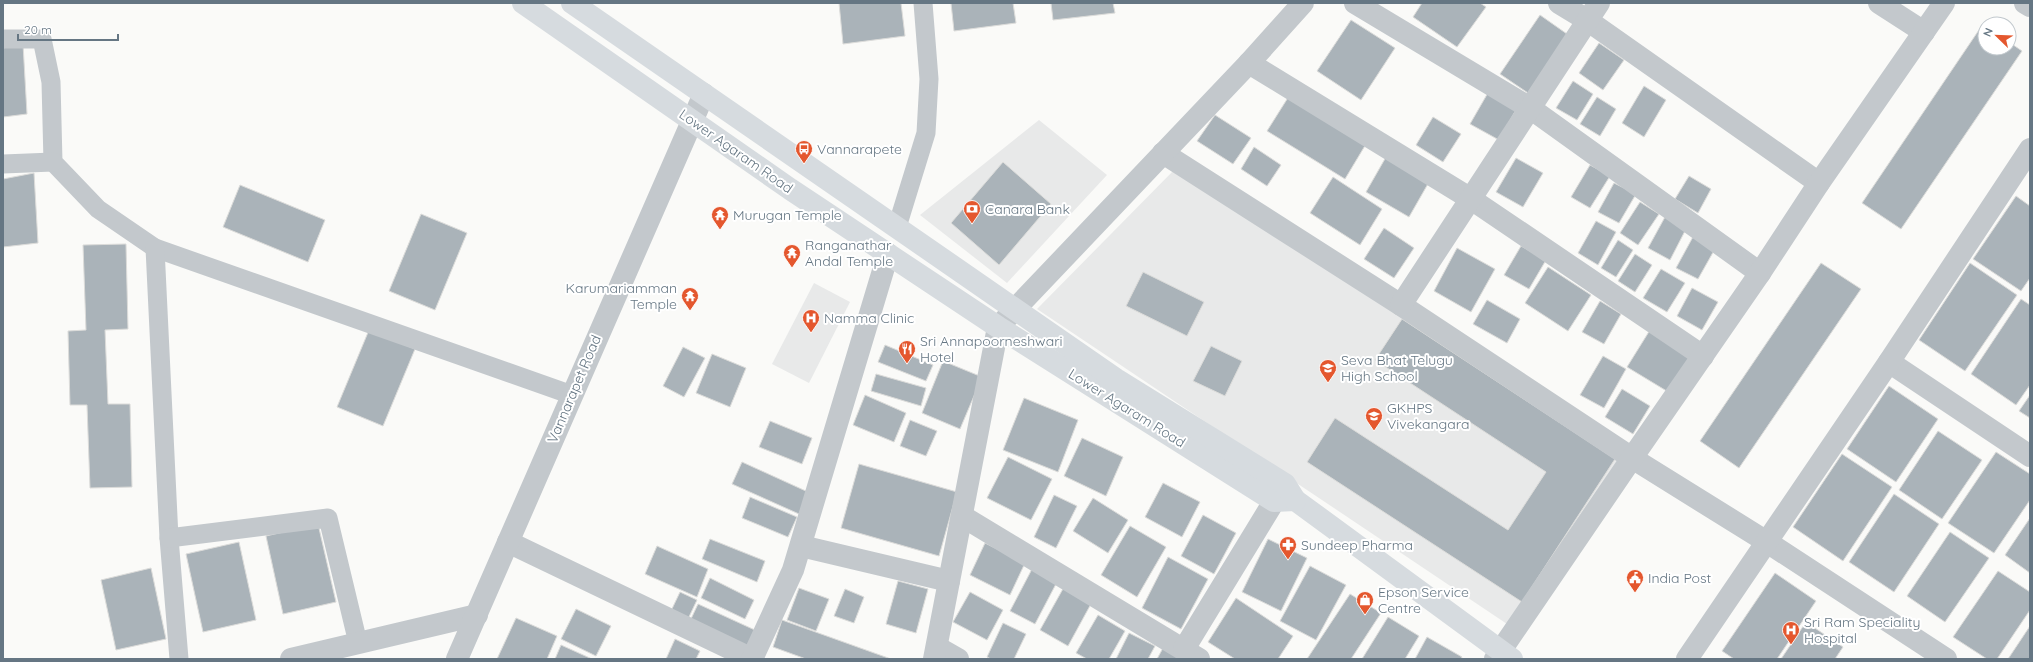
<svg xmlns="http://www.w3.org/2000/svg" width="2033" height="662" font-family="Quicksand,sans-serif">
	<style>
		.built { fill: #e8e9e9 }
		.building { fill: #aab3b9; stroke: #dcdcda }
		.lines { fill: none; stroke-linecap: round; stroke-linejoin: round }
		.service { stroke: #c3c8cc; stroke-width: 19 }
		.minor { stroke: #c3c8cc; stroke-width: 22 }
		.tertiary { stroke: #c3c8cc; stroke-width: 22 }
		.secondary { stroke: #d6dbdf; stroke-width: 22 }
		.labels { text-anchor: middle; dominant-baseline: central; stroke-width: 4; stroke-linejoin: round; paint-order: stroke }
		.poi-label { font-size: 14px; fill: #657683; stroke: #fff; text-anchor: start }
		.street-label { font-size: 14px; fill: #657683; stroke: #fff }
	</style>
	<rect width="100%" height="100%" fill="#fafaf8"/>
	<g class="built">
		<path d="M1039,120L1107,175L1007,283L920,215Z"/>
		<path d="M1177,167L1623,457L1510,626L1037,309Z"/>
		<path d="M814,283L850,302L809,383L772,364Z"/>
	</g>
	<g class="building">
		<path d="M839,3H901L905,36L843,44Z"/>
		<path d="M951,3H1013L1016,23L954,31Z"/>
		<path d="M1051,3H1113L1115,13L1053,20Z"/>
		<path d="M1422,3H1480L1486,7L1457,47L1413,17Z"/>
		<path d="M1540,15L1567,34L1528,93L1500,74Z"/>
		<path d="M1351,20L1395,48L1361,100L1317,71Z"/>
		<path d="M1983,24L1985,25V48H2009V42L2022,51L1901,229L1862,203Z"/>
		<path d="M1599,43L1624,60L1603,90L1579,73Z"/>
		<path d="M23,44L27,114L3,117V48Z"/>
		<path d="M1573,81L1593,94L1577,120L1556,108Z"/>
		<path d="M1644,86L1666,100L1644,137L1622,123Z"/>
		<path d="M1489,91L1517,108L1499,140L1470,124Z"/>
		<path d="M1289,96L1366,144L1345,179L1267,131Z"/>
		<path d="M1597,97L1616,109L1600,136L1580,124Z"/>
		<path d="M1215,115L1251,138L1233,164L1197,141Z"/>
		<path d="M1433,117L1461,134L1443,162L1416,145Z"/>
		<path d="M1254,147L1281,165L1267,186L1241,169Z"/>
		<path d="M1386,157L1429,182L1409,217L1366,192Z"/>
		<path d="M1516,158L1543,173L1523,207L1496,192Z"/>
		<path d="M1003,162L1051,204L999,265L951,223Z"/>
		<path d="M1590,165L1610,176L1590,208L1571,197Z"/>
		<path d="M34,173L38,243L3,247V179Z"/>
		<path d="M1689,176L1711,189L1698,213L1675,199Z"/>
		<path d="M1333,177L1382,209L1360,245L1310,213Z"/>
		<path d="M1614,183L1636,194L1619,223L1598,212Z"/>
		<path d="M240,185L325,220L308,262L223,227Z"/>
		<path d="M2016,196L2030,206V278L2021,291L1973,259Z"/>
		<path d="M1640,202L1659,214L1638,245L1620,233Z"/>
		<path d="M421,214L467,233L435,310L389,291Z"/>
		<path d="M1665,217L1686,229L1670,260L1648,248Z"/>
		<path d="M1596,221L1616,232L1598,265L1578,253Z"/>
		<path d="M1384,228L1414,248L1394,278L1364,259Z"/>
		<path d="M1694,235L1716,247L1698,279L1676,268Z"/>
		<path d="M1618,240L1633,250L1616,277L1601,268Z"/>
		<path d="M126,244L128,329L105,330L108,404H130L132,487L90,488L87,405H70L68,331L86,330L83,245Z"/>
		<path d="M1521,246L1546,260L1529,289L1504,275Z"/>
		<path d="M1457,248L1495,269L1471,312L1434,291Z"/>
		<path d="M1635,254L1652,265L1635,292L1618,281Z"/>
		<path d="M1821,263L1861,289L1739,468L1700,441Z"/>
		<path d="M1970,263L2017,295L1965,371L1919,340Z"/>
		<path d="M1548,267L1591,295L1568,331L1525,303Z"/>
		<path d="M1661,269L1685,283L1667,312L1643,298Z"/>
		<path d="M1143,272L1204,302L1187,336L1126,306Z"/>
		<path d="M1692,288L1718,302L1702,330L1677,316Z"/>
		<path d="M2021,299L2030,305V385L2016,405L1971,374Z"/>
		<path d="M1487,300L1520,319L1507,343L1473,324Z"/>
		<path d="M1600,301L1621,314L1604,344L1582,332Z"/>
		<path d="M1402,319L1615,459L1522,602L1307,462L1335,418L1508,530L1546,472L1375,360Z"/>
		<path d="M369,330L415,349L383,426L337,407Z"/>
		<path d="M1650,330L1693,356L1670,393L1627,367Z"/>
		<path d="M885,345L933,365L926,381L878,362Z"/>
		<path d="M1211,346L1242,361L1225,396L1193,381Z"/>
		<path d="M683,347L705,358L684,397L663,386Z"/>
		<path d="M712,354L746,368L730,407L696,393Z"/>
		<path d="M1603,356L1626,369L1604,408L1580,395Z"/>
		<path d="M943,361L982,377L960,429L922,413Z"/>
		<path d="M876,374L926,388L921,406L871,391Z"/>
		<path d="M1889,386L1938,419L1896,482L1847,449Z"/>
		<path d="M1622,389L1650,406L1633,434L1605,417Z"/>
		<path d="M865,395L906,413L894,442L853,425Z"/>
		<path d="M2030,395V418L2019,411Z"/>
		<path d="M1024,398L1078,420L1058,472L1003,450Z"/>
		<path d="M910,420L937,431L926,456L900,446Z"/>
		<path d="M770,421L812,438L802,464L759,447Z"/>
		<path d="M1938,431L1982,460L1942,519L1899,490Z"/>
		<path d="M1082,438L1123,457L1106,496L1064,476Z"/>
		<path d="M1996,452L2030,474V500L1994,553L1948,523Z"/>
		<path d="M1842,454L1892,487L1843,561L1793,527Z"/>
		<path d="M1008,457L1052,479L1031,520L987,498Z"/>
		<path d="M742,462L808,492L799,514L732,484Z"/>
		<path d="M859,464L957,492L939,556L841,528Z"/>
		<path d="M1163,483L1200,502L1182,537L1145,517Z"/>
		<path d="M1894,494L1939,524L1894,592L1849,562Z"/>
		<path d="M1054,495L1077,506L1056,548L1034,537Z"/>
		<path d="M750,497L797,517L788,537L742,518Z"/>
		<path d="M1093,498L1128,520L1108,553L1073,531Z"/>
		<path d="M1203,515L1236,533L1214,574L1181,556Z"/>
		<path d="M2030,518V573L2005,555Z"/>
		<path d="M318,524L336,602L283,614L266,536Z"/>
		<path d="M1130,526L1166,547L1137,597L1101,575Z"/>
		<path d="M1950,532L1989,558L1945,622L1907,596Z"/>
		<path d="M710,539L765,561L757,582L702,559Z"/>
		<path d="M1268,539L1307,558L1281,611L1242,592Z"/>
		<path d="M239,542L256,620L203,632L186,554Z"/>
		<path d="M985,543L1025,563L1010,595L970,575Z"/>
		<path d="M657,546L708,569L697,597L645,574Z"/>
		<path d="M1168,557L1208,579L1181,629L1142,608Z"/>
		<path d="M1310,566L1346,585L1316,640L1280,621Z"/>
		<path d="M151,568L166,639L116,650L101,580Z"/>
		<path d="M1032,569L1057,582L1035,624L1010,611Z"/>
		<path d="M1998,571L2030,592V610L1997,659H1987L1953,637Z"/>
		<path d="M1775,573L1816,601L1777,659H1734L1722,651Z"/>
		<path d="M710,578L754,600L745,619L701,598Z"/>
		<path d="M898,581L928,589L916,633L886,624Z"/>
		<path d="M1064,587L1092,602L1068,646L1040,630Z"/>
		<path d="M799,588L829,599L816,631L787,620Z"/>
		<path d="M845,589L864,597L854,623L834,616Z"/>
		<path d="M680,592L697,600L687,621L670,613Z"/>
		<path d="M970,592L1003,610L987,640L953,622Z"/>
		<path d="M1350,594L1381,613L1351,659H1307Z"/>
		<path d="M1236,598L1293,636L1278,659H1235L1208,642Z"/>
		<path d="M698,604L757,631L749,648L690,621Z"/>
		<path d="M576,609L611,626L596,656L561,639Z"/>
		<path d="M1098,615L1125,631L1109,659H1087L1076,653Z"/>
		<path d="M1388,617L1419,636L1405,659H1362Z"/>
		<path d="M516,618L557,636L547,659H497Z"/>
		<path d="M782,620L891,659H806L773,647Z"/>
		<path d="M1806,622L1843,647L1835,659H1781Z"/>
		<path d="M1003,623L1026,634L1014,659H991L987,657Z"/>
		<path d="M2030,626V659H2008Z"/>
		<path d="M1129,633L1155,646L1148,659H1116Z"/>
		<path d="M1427,637L1462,657L1461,659H1415Z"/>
		<path d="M675,639L700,651L696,659H666Z"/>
		<path d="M561,645L592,659H555Z"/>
		<path d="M1163,648L1182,659H1157Z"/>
	</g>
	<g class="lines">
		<g class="service">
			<path d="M3,39H42L51,82L53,162L98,209L155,248L572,395"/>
			<path d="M3,164L53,162"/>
			<path d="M897,227L926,133L929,79L923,3"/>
			<path d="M155,248L169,538L179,659"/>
			<path d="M169,538L328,518L358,643"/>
		</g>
		<g class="minor">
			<path d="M1355,3L1530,108L1760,273"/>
			<path d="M1559,3L1587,20L1819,183"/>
			<path d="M1879,3L1924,32"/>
			<path d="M2025,3L2030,6"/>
			<path d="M1249,63L1471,199L1703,356"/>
			<path d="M1163,153L1401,305L1632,458L1767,542L1946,659"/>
			<path d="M1401,305L1599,3"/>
			<path d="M1889,362L2030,456"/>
			<path d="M962,516L1199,659"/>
			<path d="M508,542L752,659"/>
			<path d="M801,546L949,581"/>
			<path d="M937,647L958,659"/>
			<path d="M1184,649L1284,485"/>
			<path d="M291,659L477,615"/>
			<path d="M752,659L793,570L888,254"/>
			<path d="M934,659L998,327L1249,63L1303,3"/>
			<path d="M1495,659L1632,458L1760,273L1819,183L1944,3"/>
		</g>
		<g class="tertiary">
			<path d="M457,659L704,94"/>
			<path d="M1687,659L1889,362L2030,149"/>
		</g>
		<g class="secondary">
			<path d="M523,3L790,189L998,327L1274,501L1295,500L1512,659"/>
			<path d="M572,3L1116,379L1285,484L1295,500"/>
		</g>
	</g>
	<defs>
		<symbol id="bus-pin" viewBox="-11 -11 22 30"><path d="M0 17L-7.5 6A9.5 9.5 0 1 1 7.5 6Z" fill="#e4572e" stroke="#fff"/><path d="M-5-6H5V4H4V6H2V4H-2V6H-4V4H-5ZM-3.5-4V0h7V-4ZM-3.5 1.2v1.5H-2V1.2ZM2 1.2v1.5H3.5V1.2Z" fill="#fff"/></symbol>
		<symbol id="bank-pin" viewBox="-11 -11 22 30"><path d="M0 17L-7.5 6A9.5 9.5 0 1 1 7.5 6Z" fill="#e4572e" stroke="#fff"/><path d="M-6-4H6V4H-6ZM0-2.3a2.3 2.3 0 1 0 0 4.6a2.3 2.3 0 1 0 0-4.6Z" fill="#fff"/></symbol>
		<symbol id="temple-pin" viewBox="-11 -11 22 30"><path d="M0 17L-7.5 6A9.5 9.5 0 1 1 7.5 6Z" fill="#e4572e" stroke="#fff"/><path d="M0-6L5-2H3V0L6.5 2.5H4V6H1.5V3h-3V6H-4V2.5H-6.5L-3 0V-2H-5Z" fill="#fff"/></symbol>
		<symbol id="hospital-pin" viewBox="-11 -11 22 30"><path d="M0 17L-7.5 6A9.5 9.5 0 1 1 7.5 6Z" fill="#e4572e" stroke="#fff"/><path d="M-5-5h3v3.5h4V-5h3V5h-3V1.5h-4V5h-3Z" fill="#fff"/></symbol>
		<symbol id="restaurant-pin" viewBox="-11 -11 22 30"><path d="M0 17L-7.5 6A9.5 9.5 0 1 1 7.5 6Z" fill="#e4572e" stroke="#fff"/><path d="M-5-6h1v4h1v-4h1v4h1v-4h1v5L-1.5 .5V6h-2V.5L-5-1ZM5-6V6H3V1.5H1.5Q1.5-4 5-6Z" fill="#fff"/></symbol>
		<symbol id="school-pin" viewBox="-11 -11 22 30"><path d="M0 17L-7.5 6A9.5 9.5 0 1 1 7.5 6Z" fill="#e4572e" stroke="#fff"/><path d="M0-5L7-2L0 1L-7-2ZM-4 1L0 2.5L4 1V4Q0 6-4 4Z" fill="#fff"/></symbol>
		<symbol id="pharmacy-pin" viewBox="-11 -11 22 30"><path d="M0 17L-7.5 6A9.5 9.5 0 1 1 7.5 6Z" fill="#e4572e" stroke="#fff"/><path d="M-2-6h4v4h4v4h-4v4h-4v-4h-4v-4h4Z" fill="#fff"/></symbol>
		<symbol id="civic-pin" viewBox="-11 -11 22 30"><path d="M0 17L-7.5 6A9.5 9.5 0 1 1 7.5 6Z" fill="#e4572e" stroke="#fff"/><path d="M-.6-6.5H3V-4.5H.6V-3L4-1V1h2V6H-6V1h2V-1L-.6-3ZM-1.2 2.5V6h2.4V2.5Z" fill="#fff"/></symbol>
		<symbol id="shop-pin" viewBox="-11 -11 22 30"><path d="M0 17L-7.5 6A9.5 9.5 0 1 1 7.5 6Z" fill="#e4572e" stroke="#fff"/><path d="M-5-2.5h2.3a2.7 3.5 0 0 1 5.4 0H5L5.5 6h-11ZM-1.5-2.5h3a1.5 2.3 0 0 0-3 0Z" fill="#fff"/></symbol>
	</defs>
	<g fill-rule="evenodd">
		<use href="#bus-pin" x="794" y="139" width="20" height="27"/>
		<use href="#bank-pin" x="962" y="199" width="20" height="27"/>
		<use href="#temple-pin" x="710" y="205" width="20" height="27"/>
		<use href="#temple-pin" x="782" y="243" width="20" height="27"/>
		<use href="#temple-pin" x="680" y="286" width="20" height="27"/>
		<use href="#hospital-pin" x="801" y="308" width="20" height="27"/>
		<use href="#restaurant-pin" x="897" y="339" width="20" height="27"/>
		<use href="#school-pin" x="1318" y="358" width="20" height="27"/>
		<use href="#school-pin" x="1364" y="406" width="20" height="27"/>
		<use href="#pharmacy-pin" x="1278" y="535" width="20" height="27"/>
		<use href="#civic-pin" x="1625" y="568" width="20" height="27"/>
		<use href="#shop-pin" x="1355" y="590" width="20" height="27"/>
		<use href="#hospital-pin" x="1781" y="620" width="20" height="27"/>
	</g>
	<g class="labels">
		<g class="poi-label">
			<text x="817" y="149">Vannarapete</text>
			<text x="985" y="209">Canara Bank</text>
			<text x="733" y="215">Murugan Temple</text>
			<text x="805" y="245">Ranganathar<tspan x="805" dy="16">Andal Temple</tspan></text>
			<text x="677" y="288" text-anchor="end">Karumariamman<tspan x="677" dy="16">Temple</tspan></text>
			<text x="824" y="318">Namma Clinic</text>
			<text x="920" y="341">Sri Annapoorneshwari<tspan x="920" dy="16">Hotel</tspan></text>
			<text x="1341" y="360">Seva Bhat Telugu<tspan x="1341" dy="16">High School</tspan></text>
			<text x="1387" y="408">GKHPS<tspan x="1387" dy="16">Vivekangara</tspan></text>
			<text x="1301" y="545">Sundeep Pharma</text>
			<text x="1648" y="578">India Post</text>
			<text x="1378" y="592">Epson Service<tspan x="1378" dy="16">Centre</tspan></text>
			<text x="1804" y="622">Sri Ram Speciality<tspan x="1804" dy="16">Hospital</tspan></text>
		</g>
		<g class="street-label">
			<text transform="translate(736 151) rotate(35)">Lower Agaram Road</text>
			<text transform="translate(574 389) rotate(-67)">Vannarapet Road</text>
			<text transform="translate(1127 408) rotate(32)">Lower Agaram Road</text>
		</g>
	</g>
	<rect width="2033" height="662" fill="none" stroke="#657683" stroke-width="8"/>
	<g transform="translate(1997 36) rotate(293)"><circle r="19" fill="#ffffff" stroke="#c1c8cd"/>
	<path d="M0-3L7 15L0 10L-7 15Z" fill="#e4572e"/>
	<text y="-6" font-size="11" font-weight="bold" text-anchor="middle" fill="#657683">N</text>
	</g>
	<path d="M18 34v6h100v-6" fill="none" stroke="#657683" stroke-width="2"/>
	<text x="24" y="34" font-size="12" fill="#657683" stroke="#ffffff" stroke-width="3" paint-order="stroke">20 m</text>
</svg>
